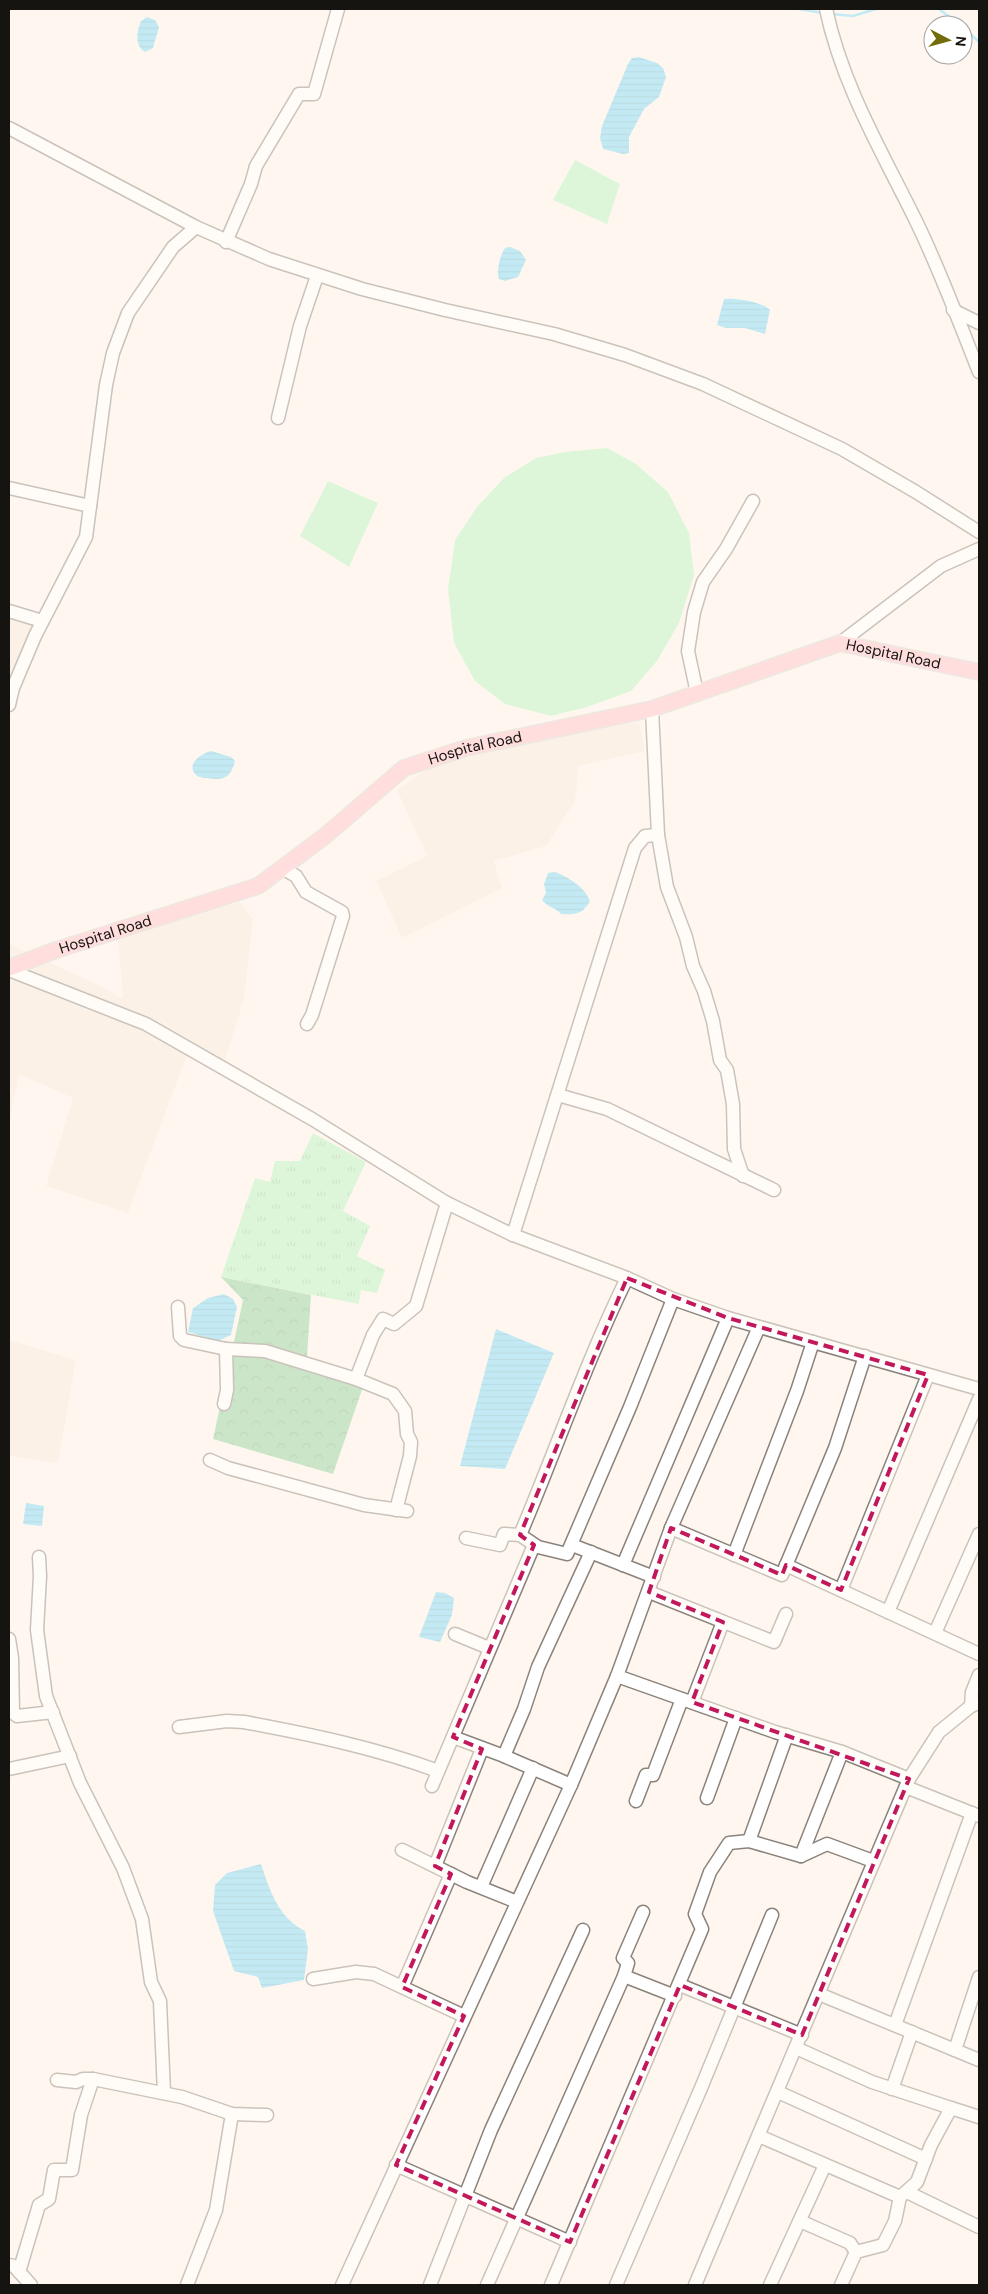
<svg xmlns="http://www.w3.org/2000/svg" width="988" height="2294" font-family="'DM Sans',sans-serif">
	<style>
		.built { fill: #f6e9dd }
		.grass { fill: url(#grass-tufts) }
		.forest { fill: url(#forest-crowns) }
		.park { fill: #b4f3bf }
		.water { fill: url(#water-rules) }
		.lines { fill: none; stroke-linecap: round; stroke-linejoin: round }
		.stream { stroke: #7adafa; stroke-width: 2.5 }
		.minor-casing { stroke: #8a837c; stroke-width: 15 }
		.major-casing { stroke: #d5d5d4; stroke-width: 18 }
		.minor { stroke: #fff; stroke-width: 12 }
		.major { stroke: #febec7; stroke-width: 15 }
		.marked { fill: none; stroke: #c2185b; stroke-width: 4; stroke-dasharray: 10 6; stroke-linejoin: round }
		.labels { text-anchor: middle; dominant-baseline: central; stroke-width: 4.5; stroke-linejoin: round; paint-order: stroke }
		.street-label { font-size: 15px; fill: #161411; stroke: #fff }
	</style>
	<defs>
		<pattern id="grass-tufts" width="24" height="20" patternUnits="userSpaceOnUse" patternTransform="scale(1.25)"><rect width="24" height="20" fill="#b4f3bf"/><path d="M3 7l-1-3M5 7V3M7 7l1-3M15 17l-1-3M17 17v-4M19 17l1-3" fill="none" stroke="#9acfa3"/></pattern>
		<pattern id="forest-crowns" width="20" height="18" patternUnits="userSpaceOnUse" patternTransform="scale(1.25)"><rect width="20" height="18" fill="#8cce99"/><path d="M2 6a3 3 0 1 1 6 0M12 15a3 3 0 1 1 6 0" fill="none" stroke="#78b083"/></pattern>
		<pattern id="water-rules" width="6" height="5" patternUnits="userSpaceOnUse" patternTransform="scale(1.25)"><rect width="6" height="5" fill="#7adafa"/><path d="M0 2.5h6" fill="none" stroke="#69bad5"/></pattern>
	</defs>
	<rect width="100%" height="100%" fill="#fff7ef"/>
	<g class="built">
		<path d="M9,615L35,626L9,689Z"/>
		<path d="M639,722L645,751L579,766L575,801L546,846L494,861L502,888L402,938L376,881L427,856L397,790L429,768L509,746Z"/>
		<path d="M240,902L253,919L244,999L224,1063L190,1047L128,1213L46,1186L73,1098L19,1074L9,1124V944L105,988L123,999L118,939L161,922Z"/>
		<path d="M9,1340L76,1360L58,1463L9,1456Z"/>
	</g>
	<path class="grass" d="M313,1133L366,1162L343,1211L370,1226L357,1256L385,1270L377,1293L361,1290L359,1304L221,1277L255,1178L270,1182L275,1161H300Z"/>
	<path class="forest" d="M221,1277L311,1295L307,1357L365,1381L333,1474L213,1439L243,1300Z"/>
	<g class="park">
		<path d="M575,160L620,184L607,224L553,200Z"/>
		<path d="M607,448L636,464L668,492L689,533L694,575L679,623L657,661L631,691L587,707L551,716L505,704L475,681L454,643L448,589L455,540L477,507L504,478L536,458L565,452Z"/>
		<path d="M328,481L378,503L349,567L300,536Z"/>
	</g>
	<g class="water">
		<path d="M147,17L155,20L159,27L153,48L145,52C134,46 137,30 141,21Z"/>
		<path d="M639,57L657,63L663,68L666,77L659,97L644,109L629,137V153L623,154L603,149L600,138L602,126L628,64L632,58Z"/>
		<path d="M510,247L520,251L526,260L518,277L505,281L499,279C496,271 500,255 505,248Z"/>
		<path d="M724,299C736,298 762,302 770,310L765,334L745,328H726L717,325Z"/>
		<path d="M211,751L231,757L235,761C231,778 223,781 207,778C203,778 200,778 196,775C185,764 202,753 211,751Z"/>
		<path d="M555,872C568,877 585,887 590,901C583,914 575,915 561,914C555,907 548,908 542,900L546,893L544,884L548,873Z"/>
		<path d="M224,1294L233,1299L237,1307L231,1335L218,1341L188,1332L193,1308L208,1298Z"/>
		<path d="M496,1329L554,1353L505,1469L460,1466Z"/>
		<path d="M26,1503L44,1506L42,1526L23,1524Z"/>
		<path d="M436,1592L445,1593L454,1598L452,1615L440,1642L419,1637Z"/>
		<path d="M261,1864C270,1891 278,1917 305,1931L308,1949L304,1980L262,1988L258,1977L234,1971L213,1911L215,1885L227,1873Z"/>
	</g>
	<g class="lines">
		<g class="stream">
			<path d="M799,9L823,13"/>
			<path d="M939,9L960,25"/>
			<path d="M831,14L853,16L876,9"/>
			<path d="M963,27L979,42"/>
		</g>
		<defs>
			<g id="minor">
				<path d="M826,9C842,85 882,152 916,221C940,270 959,322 979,372"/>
				<path d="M9,128L196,227L269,259L362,289L445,310L554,334L625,355L703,384L842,449L916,492L979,532"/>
				<path d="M226,242L251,184L256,166L299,94H314L338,9"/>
				<path d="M953,310L979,323"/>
				<path d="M278,418L300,326L317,276"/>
				<path d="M9,488L90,506"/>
				<path d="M9,611L42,621"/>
				<path d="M840,643L941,566L979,549"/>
				<path d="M697,693L688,651L694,612L703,582L726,549L753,501"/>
				<path d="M9,705L13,688L35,636L86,537L106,385L113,353L128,313L173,247L196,227"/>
				<path d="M652,709L658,835L667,887L686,937L693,966L704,991L713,1021L720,1060L727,1070L733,1104L734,1149L743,1176"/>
				<path d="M282,868L296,876L306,892L342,912L343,916L312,1015L307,1024"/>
				<path d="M9,970L146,1024L312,1119L447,1203L513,1235L627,1278L673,1299L728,1318L979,1389"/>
				<path d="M558,1095L607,1109L774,1190"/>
				<path d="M513,1235L635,848L645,836L658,835"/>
				<path d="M178,1307L180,1336L184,1340L226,1349L265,1351L356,1379L393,1394L405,1411L407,1434L411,1442L410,1456L396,1510"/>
				<path d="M759,1327L671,1528L617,1676L775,1732L842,1752L909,1779"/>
				<path d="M356,1379L373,1335L383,1319L394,1324L416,1306L447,1203"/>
				<path d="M224,1404L227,1390L226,1349"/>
				<path d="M210,1460L228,1468L364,1505L407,1511"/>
				<path d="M671,1528L782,1575L835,1448L865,1356"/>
				<path d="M520,1535C556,1450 586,1362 627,1278"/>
				<path d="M466,1538L500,1545L504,1534L520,1535L538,1547L567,1554L630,1407L673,1299"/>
				<path d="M572,1545L654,1577"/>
				<path d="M734,1555L797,1391L813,1342"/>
				<path d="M39,1557L40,1576L37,1630L46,1696L80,1783L123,1868L142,1919L151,1982L160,2001L164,2093"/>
				<path d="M623,1565L728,1318"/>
				<path d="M786,1565L979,1654"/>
				<path d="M841,1590L928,1375"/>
				<path d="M649,1592L774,1642L786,1614"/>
				<path d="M888,1612L979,1399"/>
				<path d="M935,1633L979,1534"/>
				<path d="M455,1634L489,1648"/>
				<path d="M9,1639L12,1658L13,1713L17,1716L53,1712"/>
				<path d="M979,1675L972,1692L971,1706L979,1703"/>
				<path d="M692,1702L723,1622"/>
				<path d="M179,1727L227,1721L244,1722C309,1734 376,1748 438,1771"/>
				<path d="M453,1737L504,1756L571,1785"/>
				<path d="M504,1756L524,1709L538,1667L591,1552"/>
				<path d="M9,1769L70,1756"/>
				<path d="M432,1786L534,1545"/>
				<path d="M906,1787L979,1816"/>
				<path d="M707,1798L736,1718"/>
				<path d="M636,1801L646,1775H653L682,1699"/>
				<path d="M749,1841L787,1735"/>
				<path d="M402,1850L467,1882L517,1902"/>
				<path d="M801,1856L842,1752"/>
				<path d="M435,1866L482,1749"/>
				<path d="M481,1887L533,1768"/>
				<path d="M624,1976L675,1996"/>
				<path d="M313,1979L356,1972L374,1974L464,2016"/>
				<path d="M680,1985L802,2035"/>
				<path d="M402,1987L451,1874"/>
				<path d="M819,1994L979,2060"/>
				<path d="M895,2025L972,1813"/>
				<path d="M796,2048L872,2082L951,2108"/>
				<path d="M955,2050L979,1977"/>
				<path d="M57,2080L76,2082L83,2079H93L182,2097L232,2114L267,2115"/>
				<path d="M892,2089L912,2032"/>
				<path d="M778,2092L926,2159"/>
				<path d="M759,2136L900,2197L917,2182L931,2145L951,2108L979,2117"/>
				<path d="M396,2165L570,2242"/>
				<path d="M907,2192L979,2227"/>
				<path d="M800,2221L850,2243L856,2252"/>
				<path d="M9,2265L14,2266L31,2285"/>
				<path d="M19,2272L39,2205L49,2199L54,2170H72L81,2115L93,2079"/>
				<path d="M187,2285L216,2210L232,2114"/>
				<path d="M342,2285L571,1785L617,1676"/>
				<path d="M430,2285L491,2130L583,1930"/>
				<path d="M487,2285L624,1976L628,1963L623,1958L643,1912"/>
				<path d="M551,2285L702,1929L695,1914L710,1872L729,1843L749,1841L801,1856L827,1844L873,1861"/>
				<path d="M616,2285L701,2088L772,1915"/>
				<path d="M695,2285L909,1779L939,1732L971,1706"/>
				<path d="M770,2285L825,2165"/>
				<path d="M841,2285L856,2252L883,2245L895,2221L900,2197"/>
			</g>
			<g id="major">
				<path id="s1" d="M9,968L56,950L258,886L325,836L404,768L466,748L652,709L840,643L979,672"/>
			</g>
		</defs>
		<use href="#minor" class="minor-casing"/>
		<use href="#major" class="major-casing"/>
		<use href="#minor" class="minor"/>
		<use href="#major" class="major"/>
	</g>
	<path d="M0 0H988V2294H0ZM627,1278L728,1318L928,1375L841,1590L786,1565L782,1575L671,1528L649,1592L723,1622L692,1702L909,1779L802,2035L680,1985L570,2242L396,2165L464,2016L402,1987L451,1874L435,1866L482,1749L453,1737L534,1545L520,1535Z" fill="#fff7ef" fill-opacity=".55" fill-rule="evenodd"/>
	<path class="marked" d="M627,1278L728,1318L928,1375L841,1590L786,1565L782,1575L671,1528L649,1592L723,1622L692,1702L909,1779L802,2035L680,1985L570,2242L396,2165L464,2016L402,1987L451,1874L435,1866L482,1749L453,1737L534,1545L520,1535Z"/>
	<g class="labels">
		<g class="street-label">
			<text stroke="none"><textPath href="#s1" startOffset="959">Hospital Road</textPath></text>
			<text stroke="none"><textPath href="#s1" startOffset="524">Hospital Road</textPath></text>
			<text stroke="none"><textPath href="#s1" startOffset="102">Hospital Road</textPath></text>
		</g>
	</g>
	<rect width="988" height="2294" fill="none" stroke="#161411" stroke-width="20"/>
	<g transform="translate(948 40) rotate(96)"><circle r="24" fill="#ffffff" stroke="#a2a1a0"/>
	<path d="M0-4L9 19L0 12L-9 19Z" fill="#716c09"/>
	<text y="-8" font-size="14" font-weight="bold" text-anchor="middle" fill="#161411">N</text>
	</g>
</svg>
